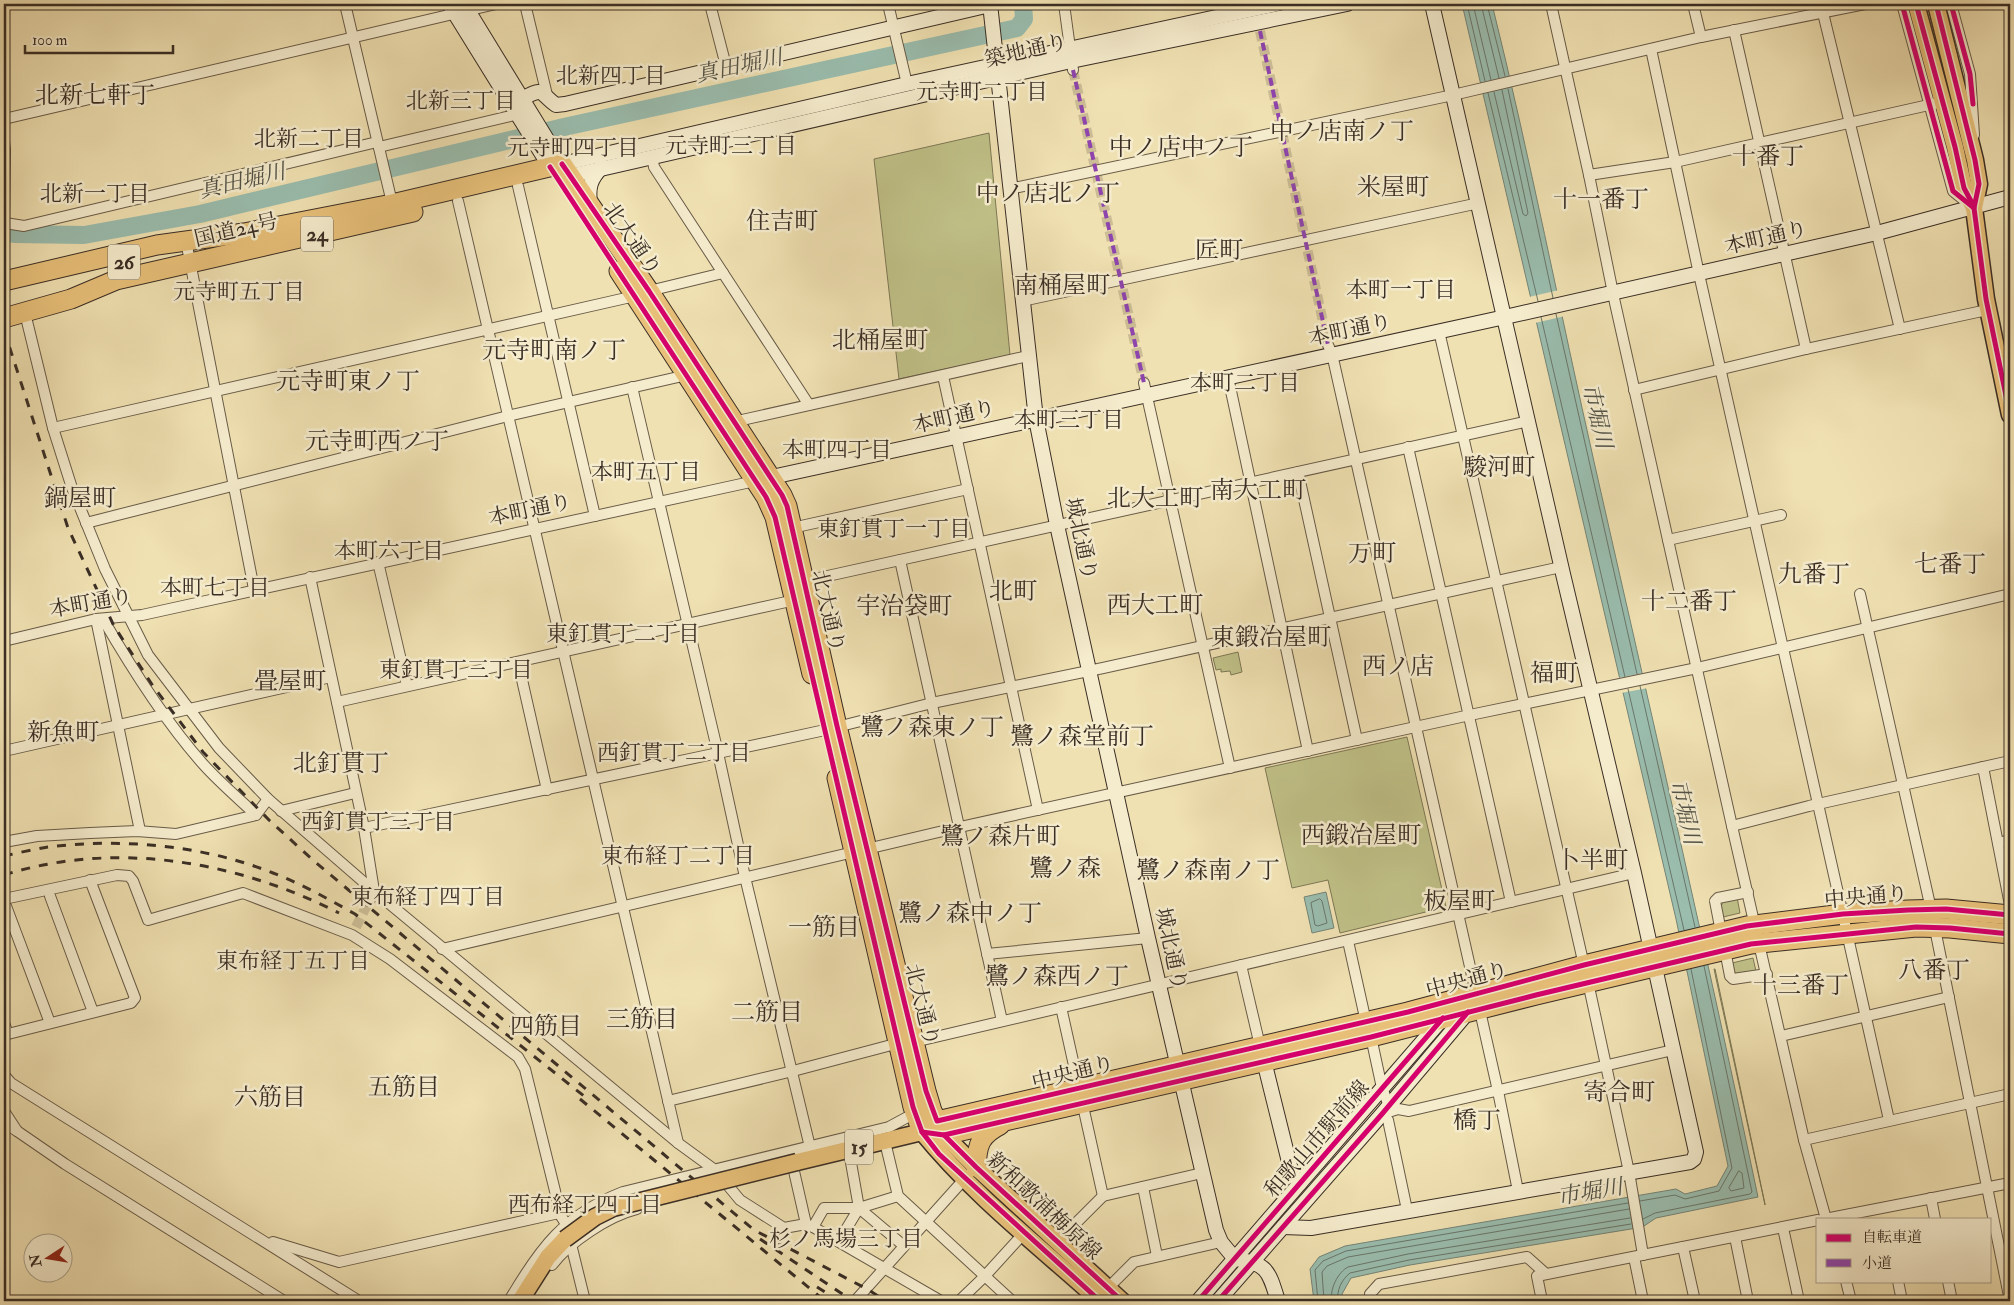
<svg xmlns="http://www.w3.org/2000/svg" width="2014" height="1305" font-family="'IM FELL Double Pica','Noto Serif JP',serif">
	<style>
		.green { fill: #c0c188; stroke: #7d7856 }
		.water { fill: #9abdae; stroke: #748477 }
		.pier { fill: #f0e1b2 }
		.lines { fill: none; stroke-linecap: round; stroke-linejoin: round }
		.shore { stroke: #6a766a; stroke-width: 1 }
		.river { stroke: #9abdae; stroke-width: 18 }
		.street-tunnel { stroke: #ccbd96; stroke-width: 10; stroke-dasharray: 10 5; stroke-linecap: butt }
		.street-casing { stroke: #685b48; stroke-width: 12 }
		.secondary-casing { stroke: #3a2e25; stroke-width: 16 }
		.primary-casing { stroke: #3a2e25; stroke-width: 19 }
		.highway-casing { stroke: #3a2e25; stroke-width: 21 }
		.street { stroke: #f5eccd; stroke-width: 10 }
		.secondary { stroke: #f5eccd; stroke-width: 14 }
		.primary { stroke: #e8c079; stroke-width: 16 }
		.highway { stroke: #e8c079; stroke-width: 19 }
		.rail { stroke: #3a2e25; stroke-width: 3; stroke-dasharray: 9 9; stroke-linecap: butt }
		.primary-bridge-casing { stroke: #3a2e25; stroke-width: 19; stroke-linecap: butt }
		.primary-bridge { stroke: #e8c079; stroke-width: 16 }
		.quiet { stroke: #8e44ad; stroke-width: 4; stroke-dasharray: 8 4; stroke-linecap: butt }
		.cycleway-casing { stroke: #f5eccd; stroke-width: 8 }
		.cycleway { stroke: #d6006c; stroke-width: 5 }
		.labels { text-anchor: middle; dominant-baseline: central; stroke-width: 5; stroke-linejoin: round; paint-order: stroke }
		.shield { fill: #f5eccd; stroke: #726757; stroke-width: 1 }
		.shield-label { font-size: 20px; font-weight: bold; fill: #3a2e25 }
		.street-label { font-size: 21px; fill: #3a2e25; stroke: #f5eccd }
		.water-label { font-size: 22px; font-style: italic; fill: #525247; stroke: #f5eccd }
		.neighbourhood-label { font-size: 22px; fill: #3a2e25; stroke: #f5eccd }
		.quarter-label { font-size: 24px; fill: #3a2e25; stroke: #f5eccd }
	</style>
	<rect width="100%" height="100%" fill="#f0e1b2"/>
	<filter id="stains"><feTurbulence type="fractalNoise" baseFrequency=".004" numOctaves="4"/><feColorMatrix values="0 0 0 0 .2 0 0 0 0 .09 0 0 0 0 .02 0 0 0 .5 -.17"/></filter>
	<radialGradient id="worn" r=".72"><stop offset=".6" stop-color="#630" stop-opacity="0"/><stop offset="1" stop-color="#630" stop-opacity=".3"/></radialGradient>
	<g class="green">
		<path d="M989,133L1010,355L899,379L874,159Z"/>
		<path d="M1238,652L1242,672L1231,675L1230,671L1221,672V669L1216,670L1213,658Z"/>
		<path d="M1407,737L1446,907L1340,933L1328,880L1292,888L1265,768Z"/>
		<path d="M1737,897L1740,913L1723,917L1721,907L1723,901Z"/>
		<path d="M1753,958L1756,971L1738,975L1735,974L1732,963Z"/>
		<path d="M1714,969H1715L1765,1204V1205Z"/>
	</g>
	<g class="water">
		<path d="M1462,4H1492C1530,157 1560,312 1595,466C1650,709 1707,953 1758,1197L1656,1218L1644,1226L1631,1229L1410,1265L1351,1278L1342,1294L1343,1301H1314L1310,1269L1319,1257L1345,1246L1676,1189L1685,1194L1717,1186L1728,1166L1676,919Z"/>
		<path d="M1326,892L1334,928L1312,933L1304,897Z"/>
	</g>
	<g class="pier">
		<path d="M1559,290L1565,316L1535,323L1529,297Z"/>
		<path d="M1644,673L1648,688L1621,693L1618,678Z"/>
	</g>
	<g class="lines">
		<g class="shore">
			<path d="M1467,4L1485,81"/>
			<path d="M1473,4L1491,80"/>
			<path d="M1481,4L1499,78"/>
			<path d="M1487,4L1505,76"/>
			<path d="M1508,89L1553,298"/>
			<path d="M1494,92L1523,214L1526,216L1528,213L1502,90"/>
			<path d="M1488,93L1538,301"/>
			<path d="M1556,314L1637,674"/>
			<path d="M1541,317L1625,677"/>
			<path d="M1640,686L1695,927"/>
			<path d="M1628,689L1684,930"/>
			<path d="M1320,899L1322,901L1327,923L1318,926L1315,925L1311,903Z"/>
			<path d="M1739,1171L1742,1173L1744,1188L1731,1191L1729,1188Z"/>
			<path d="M1640,1201L1675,1195L1685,1199L1719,1191L1732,1168L1691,969"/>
			<path d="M1643,1219L1655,1213L1750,1194L1752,1192L1704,966"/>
			<path d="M1318,1301L1315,1270L1323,1261L1346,1251L1628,1203"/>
			<path d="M1324,1301L1322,1272L1327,1266L1348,1257L1629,1209"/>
			<path d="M1332,1301C1329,1290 1338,1272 1348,1267L1408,1254L1630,1218"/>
			<path d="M1338,1301C1336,1291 1342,1279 1350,1273L1409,1260L1631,1224"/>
		</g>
		<path class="river" d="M4,232L14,234L84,235L200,214L564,127L1017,28L1024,19L1023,4"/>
		<g class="street-tunnel">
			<path d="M1260,31L1328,345"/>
			<path d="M1073,70L1144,383"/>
			<path d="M356,927L369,901"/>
		</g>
		<defs>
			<g id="street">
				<path d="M345,4L393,207"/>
				<path d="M525,4L547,95"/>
				<path d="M710,4L726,66"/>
				<path d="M888,4L907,84"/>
				<path d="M1064,4L1073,70"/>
				<path d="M1551,4L1589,175L1615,303L1732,826L1804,1140L1826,1219"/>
				<path d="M1693,4L1701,37"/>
				<path d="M1902,4L1953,191L1969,204"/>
				<path d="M1951,4L1970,74L1974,135"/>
				<path d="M1823,13L1900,329"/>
				<path d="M1734,30L1806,349"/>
				<path d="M1651,49L1699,274L1889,1120"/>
				<path d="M4,119L496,4"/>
				<path d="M4,141L5,150L4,226"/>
				<path d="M379,147L519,114"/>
				<path d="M652,156L654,167L809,405"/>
				<path d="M1589,175L1675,162L1942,102"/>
				<path d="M518,186L595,516"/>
				<path d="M1010,189L1453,95L1701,37L1865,4"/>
				<path d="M458,201L678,1143"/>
				<path d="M5,223L24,226L377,142"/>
				<path d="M186,241L254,589"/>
				<path d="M649,291L723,273"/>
				<path d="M1022,301L1479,203"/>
				<path d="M25,313L53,428L72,488L105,569L148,655L219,748L268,799L374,891L678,1143L715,1170L740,1200L784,1228L806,1224"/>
				<path d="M1439,331L1591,996L1629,1172L1643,1255"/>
				<path d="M1328,345L1332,354L1498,1091L1518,1191"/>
				<path d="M943,376L1038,810"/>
				<path d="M1228,377L1308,751"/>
				<path d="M1144,383L1230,768"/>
				<path d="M632,387L718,753L745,877L810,1147"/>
				<path d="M1634,390L1806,349L1987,310"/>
				<path d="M733,422L1028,356"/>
				<path d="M53,428L635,296"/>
				<path d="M1408,447L1511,902"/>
				<path d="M1298,472L1357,740"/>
				<path d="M86,523L508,416L687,375"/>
				<path d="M792,528L968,489"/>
				<path d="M1668,540L1781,515"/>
				<path d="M900,560L1002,1021"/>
				<path d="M378,562L407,686"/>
				<path d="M310,577L364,828L374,891L369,901"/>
				<path d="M805,581L1529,421"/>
				<path d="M1860,594L1931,909L2010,1301"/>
				<path d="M96,619L140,831"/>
				<path d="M103,619C132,669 164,720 203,764C219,782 238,798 256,815L268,799"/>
				<path d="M4,641L96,619L142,615L192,604L755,481"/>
				<path d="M518,662L547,790"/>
				<path d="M337,702L795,600"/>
				<path d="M4,751L331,677"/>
				<path d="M1983,767L2010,905"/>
				<path d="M281,811L355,793"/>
				<path d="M1732,826L1809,806L2010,761"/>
				<path d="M364,828L718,753L825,730L932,703L1103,668L1561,567"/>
				<path d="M4,842L37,836L90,833L137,831L176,834L256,815"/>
				<path d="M1998,843L2010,840"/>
				<path d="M50,896L93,1012"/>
				<path d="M4,899L117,875L129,876L133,881L148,920L243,893L352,935L390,959L518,1057L525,1069L555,1191L559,1213L566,1224L585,1301"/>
				<path d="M6,906L50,1023"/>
				<path d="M1721,932L1715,901L1718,898L1748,892"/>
				<path d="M1348,941L1366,1022"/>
				<path d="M442,949L960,827L1470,715L1697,668L2010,594"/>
				<path d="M1725,950L1730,976L1733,979L1767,974"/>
				<path d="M987,954L1148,938"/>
				<path d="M1241,965L1260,1046"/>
				<path d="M1061,1007L1103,1196"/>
				<path d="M4,1023L8,1034L131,1003L135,998L90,880"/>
				<path d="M1781,1036L1949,997"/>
				<path d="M1371,1037L1382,1088L1389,1106"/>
				<path d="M914,1042L1634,873"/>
				<path d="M4,1075L11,1083L359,1301"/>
				<path d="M668,1101L793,1071L899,1043"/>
				<path d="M4,1111L17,1131L4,1123"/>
				<path d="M17,1131L65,1164L284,1301"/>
				<path d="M1804,1140L2010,1094"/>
				<path d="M886,1146L898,1196L1012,1301"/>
				<path d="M850,1157L859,1208"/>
				<path d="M791,1158L806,1224L813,1227L941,1301"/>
				<path d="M1143,1187L1157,1256"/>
				<path d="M1931,1198L1935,1219"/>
				<path d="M1407,1210L1388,1120L1382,1114L1398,1109L1409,1111L1673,1050"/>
				<path d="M1825,1219L2010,1183"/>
				<path d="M813,1227L824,1208H859L898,1196"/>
				<path d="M1783,1228L1799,1301"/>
				<path d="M1735,1237L1748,1301"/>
				<path d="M839,1241L859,1208L904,1246"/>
				<path d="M1058,1241L1103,1196L1202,1173"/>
				<path d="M273,1242L339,1262L559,1213"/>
				<path d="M1683,1247L1695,1301"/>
				<path d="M1634,1257L1643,1301"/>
				<path d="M552,1265C569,1242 609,1216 637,1209"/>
				<path d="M1846,1281L1851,1301"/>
				<path d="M1898,1281L1902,1301"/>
				<path d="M1948,1281L1952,1301"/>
				<path d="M1108,1288L1134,1262L1221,1242"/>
				<path d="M509,1301C540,1248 564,1215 623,1192L889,1127L915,1113"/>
				<path d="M855,1301L968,1175"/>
				<path d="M959,1301L984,1277L1024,1233"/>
				<path d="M1372,1301L1370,1294L1379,1284L1527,1257L1546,1274"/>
				<path d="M1542,1301L1537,1276L1818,1220"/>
			</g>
			<g id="secondary">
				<path d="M449,4L550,167"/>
				<path d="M464,4L562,164L907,84L1277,4"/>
				<path d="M990,4L1036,419L1057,525L1148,938L1216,1230L1221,1242L1235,1259C1268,1263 1269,1272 1278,1301"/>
				<path d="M522,99C545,86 539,93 556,105L565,104L990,5"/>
				<path d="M570,176L1071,61L1347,4"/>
				<path d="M590,204C588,188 590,179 602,167"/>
				<path d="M763,479L1505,317L1877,233L2010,197"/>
				<path d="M1264,1061L1292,1174L1300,1183"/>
				<path d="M1283,1227L1311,1228L1690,1162L1694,1159L1696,1152L1634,873L1563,574L1432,4"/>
				<path d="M1198,1301L1443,1018"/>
				<path d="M1218,1301L1382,1114L1468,1012L1467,1010"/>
			</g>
			<g id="primary">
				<path d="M1916,4L1955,147L1964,188L1974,208"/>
				<path d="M1936,4L1975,160L1979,184L1974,208L1986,299L2010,415"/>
				<path d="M944,1135L976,1167L1122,1301"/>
				<path d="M797,1162L922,1132C973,1195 1040,1247 1100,1301"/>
				<path d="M520,1301L548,1257L565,1239"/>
			</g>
			<g id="highway">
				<path d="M619,271L766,497L775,517L812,674"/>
				<path d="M4,281L157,245L244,233L392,204L562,164L649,291L782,495L787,506L837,726L926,1091L932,1111L944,1135"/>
				<path d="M4,318L71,299L116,280L413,212"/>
				<path d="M837,778L913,1107L922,1132"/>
				<path d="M922,1132L937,1121L1408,1012L1584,965L1747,926L1843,914L1908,910L1946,909L2010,915"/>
				<path d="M933,1133L944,1135L1371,1037L1536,995L1751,944L1916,927L1950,928L2010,934"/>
				<path d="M976,1167C977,1145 980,1135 1000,1125"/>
			</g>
		</defs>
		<use href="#street" class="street-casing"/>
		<use href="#secondary" class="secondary-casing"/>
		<use href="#primary" class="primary-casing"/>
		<use href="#highway" class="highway-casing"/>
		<use href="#street" class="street"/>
		<use href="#secondary" class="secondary"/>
		<use href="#primary" class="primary"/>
		<use href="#highway" class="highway"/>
		<g class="rail">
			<path d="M4,330L68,528L114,626L153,686L203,752L269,820L314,861L754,1230L867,1289L886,1301"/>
			<path d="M4,856C18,853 34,849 48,847C123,838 203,845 273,873C302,884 328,899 355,914L589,1100"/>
			<path d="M4,875C115,840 237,861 339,913"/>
			<path d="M580,1099L825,1301"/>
			<path d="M760,1239L853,1301"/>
			<path d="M817,1287L839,1301"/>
		</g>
		<defs>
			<path id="primary-bridge" d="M565,1239L595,1217L613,1208L797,1162"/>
		</defs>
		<use href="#primary-bridge" class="primary-bridge-casing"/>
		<use href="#primary-bridge" class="primary-bridge"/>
		<g class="quiet">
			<path d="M1260,31L1328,345"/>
			<path d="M1073,70L1144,383"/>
		</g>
		<defs>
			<g id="cycleway">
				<path d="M1902,4L1953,191L1974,208"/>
				<path d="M1916,4L1955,147L1964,188L1972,203"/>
				<path d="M1936,4L1975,160L1979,184L1974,208L1986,299L2010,415"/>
				<path d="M1951,4L1970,74L1973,104"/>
				<path d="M562,164L649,291L782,495L787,506L837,726L926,1091L937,1121L1408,1012L1584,965L1747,926L1843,914L1908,910L1946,909L2010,915"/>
				<path d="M550,167L766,497L775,517L913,1107L922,1132L939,1154L1100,1301"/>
				<path d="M922,1132L944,1135L1371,1037L1536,995L1751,944L1916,927L1950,928L2010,934"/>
				<path d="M944,1135L976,1167L1122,1301"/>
				<path d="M1198,1301L1443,1018"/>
				<path d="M1218,1301L1382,1114L1468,1012"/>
			</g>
		</defs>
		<use href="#cycleway" class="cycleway-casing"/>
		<use href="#cycleway" class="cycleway"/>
	</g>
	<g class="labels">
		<g class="shield">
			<rect x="301" y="216.5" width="32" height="35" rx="4"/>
			<rect x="108" y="244.5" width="32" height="35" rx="4"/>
			<rect x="845" y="1129.5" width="28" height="35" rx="4"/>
		</g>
		<g class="shield-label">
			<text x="317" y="234">24</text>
			<text x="124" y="262">26</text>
			<text x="859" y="1147">15</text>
		</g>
		<g class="street-label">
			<text transform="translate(1026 51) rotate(-13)">築地通り</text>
			<text transform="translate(236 230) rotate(-13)">国道24号</text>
			<text transform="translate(1766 238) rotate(-13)">本町通り</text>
			<text transform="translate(632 239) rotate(55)">北大通り</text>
			<text transform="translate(1350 330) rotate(-12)">本町通り</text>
			<text transform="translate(954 417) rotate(-13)">本町通り</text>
			<text transform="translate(530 510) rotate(-12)">本町通り</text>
			<text transform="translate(1081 539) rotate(78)">城北通り</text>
			<text transform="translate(91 603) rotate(-10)">本町通り</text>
			<text transform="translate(828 611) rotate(77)">北大通り</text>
			<text transform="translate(1866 897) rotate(-5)">中央通り</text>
			<text transform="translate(1171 949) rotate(78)">城北通り</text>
			<text transform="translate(1467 980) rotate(-15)">中央通り</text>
			<text transform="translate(922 1005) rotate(76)">北大通り</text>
			<text transform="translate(1073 1073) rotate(-14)">中央通り</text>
			<text transform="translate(1317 1139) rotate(-49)">和歌山市駅前線</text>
			<text transform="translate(1044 1206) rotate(43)">新和歌浦梅原線</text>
		</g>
		<g class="water-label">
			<text transform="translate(739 66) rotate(-12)">真田堀川</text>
			<text transform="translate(242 181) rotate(-13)">真田堀川</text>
			<text transform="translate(1597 416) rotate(77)">市堀川</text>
			<text transform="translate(1685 812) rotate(77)">市堀川</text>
			<text transform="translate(1590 1192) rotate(-10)">市堀川</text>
		</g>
		<g class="neighbourhood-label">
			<text x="611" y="76">北新四丁目</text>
			<text x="982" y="92">元寺町二丁目</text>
			<text x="461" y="101">北新三丁目</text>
			<text x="309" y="139">北新二丁目</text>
			<text x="731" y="146">元寺町三丁目</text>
			<text x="573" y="148">元寺町四丁目</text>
			<text x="95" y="194">北新一丁目</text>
			<text x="1401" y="290">本町一丁目</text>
			<text x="239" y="292">元寺町五丁目</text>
			<text x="1245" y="383">本町二丁目</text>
			<text x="1069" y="420">本町三丁目</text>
			<text x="837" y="450">本町四丁目</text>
			<text x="646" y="472">本町五丁目</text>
			<text x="894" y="529">東釘貫丁一丁目</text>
			<text x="389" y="551">本町六丁目</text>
			<text x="215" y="588">本町七丁目</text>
			<text x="623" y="634">東釘貫丁二丁目</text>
			<text x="456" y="670">東釘貫丁三丁目</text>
			<text x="674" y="753">西釘貫丁二丁目</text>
			<text x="378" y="822">西釘貫丁三丁目</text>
			<text x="678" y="856">東布経丁二丁目</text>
			<text x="428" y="897">東布経丁四丁目</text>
			<text x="293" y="961">東布経丁五丁目</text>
			<text x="585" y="1205">西布経丁四丁目</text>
			<text x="846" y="1239">杉ノ馬場三丁目</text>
		</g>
		<g class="quarter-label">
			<text x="95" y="95">北新七軒丁</text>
			<text x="1342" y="131">中ノ店南ノ丁</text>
			<text x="1181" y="147">中ノ店中ノ丁</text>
			<text x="1768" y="156">十番丁</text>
			<text x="1393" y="187">米屋町</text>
			<text x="1048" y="193">中ノ店北ノ丁</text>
			<text x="1601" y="199">十一番丁</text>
			<text x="782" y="221">住吉町</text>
			<text x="1219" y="250">匠町</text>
			<text x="1062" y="285">南桶屋町</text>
			<text x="880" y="340">北桶屋町</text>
			<text x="554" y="350">元寺町南ノ丁</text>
			<text x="348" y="381">元寺町東ノ丁</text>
			<text x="377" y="441">元寺町西ノ丁</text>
			<text x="1499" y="467">駿河町</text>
			<text x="1258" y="490">南大工町</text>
			<text x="80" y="498">鍋屋町</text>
			<text x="1155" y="498">北大工町</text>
			<text x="1372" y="553">万町</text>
			<text x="1950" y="564">七番丁</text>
			<text x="1814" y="574">九番丁</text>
			<text x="1013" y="591">北町</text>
			<text x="1689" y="601">十二番丁</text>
			<text x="1155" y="605">西大工町</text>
			<text x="904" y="606">宇治袋町</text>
			<text x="1271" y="637">東鍛冶屋町</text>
			<text x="1398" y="666">西ノ店</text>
			<text x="1554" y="673">福町</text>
			<text x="290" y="681">畳屋町</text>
			<text x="932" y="727">鷺ノ森東ノ丁</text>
			<text x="63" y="732">新魚町</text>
			<text x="1082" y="736">鷺ノ森堂前丁</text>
			<text x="341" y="763">北釘貫丁</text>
			<text x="1361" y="835">西鍛冶屋町</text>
			<text x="1000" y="836">鷺ノ森片町</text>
			<text x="1592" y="860">卜半町</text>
			<text x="1065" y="868">鷺ノ森</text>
			<text x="1208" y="870">鷺ノ森南ノ丁</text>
			<text x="1459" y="901">板屋町</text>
			<text x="970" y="913">鷺ノ森中ノ丁</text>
			<text x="824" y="927">一筋目</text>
			<text x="1934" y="970">八番丁</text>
			<text x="1057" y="976">鷺ノ森西ノ丁</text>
			<text x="1801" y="985">十三番丁</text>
			<text x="767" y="1012">二筋目</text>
			<text x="642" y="1019">三筋目</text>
			<text x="546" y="1026">四筋目</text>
			<text x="404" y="1087">五筋目</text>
			<text x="1619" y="1092">寄合町</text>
			<text x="270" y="1097">六筋目</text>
			<text x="1477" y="1120">橋丁</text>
		</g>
	</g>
	<rect width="2014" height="1305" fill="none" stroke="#f0e1b2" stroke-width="20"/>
	<rect x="5" y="5" width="2004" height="1295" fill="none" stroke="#3a2e25" stroke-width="2.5"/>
	<rect x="10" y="10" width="1994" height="1285" fill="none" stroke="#3a2e25"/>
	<rect x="1816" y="1218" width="175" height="65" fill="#f5eccd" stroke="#aaa08a"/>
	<rect x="1826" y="1234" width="25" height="8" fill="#d6006c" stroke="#aaa08a"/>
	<text x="1862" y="1242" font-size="15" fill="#3a2e25">自転車道</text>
	<rect x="1826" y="1259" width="25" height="8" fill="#8e44ad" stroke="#aaa08a"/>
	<text x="1862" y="1268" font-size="15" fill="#3a2e25">小道</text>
	<g transform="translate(48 1258) rotate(258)"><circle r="24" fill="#f5eccd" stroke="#aaa08a"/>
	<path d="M0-4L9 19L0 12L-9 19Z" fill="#8f2418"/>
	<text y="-8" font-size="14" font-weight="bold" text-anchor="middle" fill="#3a2e25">N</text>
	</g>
	<path d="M25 45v8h148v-8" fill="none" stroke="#3a2e25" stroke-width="2.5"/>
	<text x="32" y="45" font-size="15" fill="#3a2e25" stroke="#f5eccd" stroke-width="4" paint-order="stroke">100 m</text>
	<rect width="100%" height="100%" filter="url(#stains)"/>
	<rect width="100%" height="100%" fill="url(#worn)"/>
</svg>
